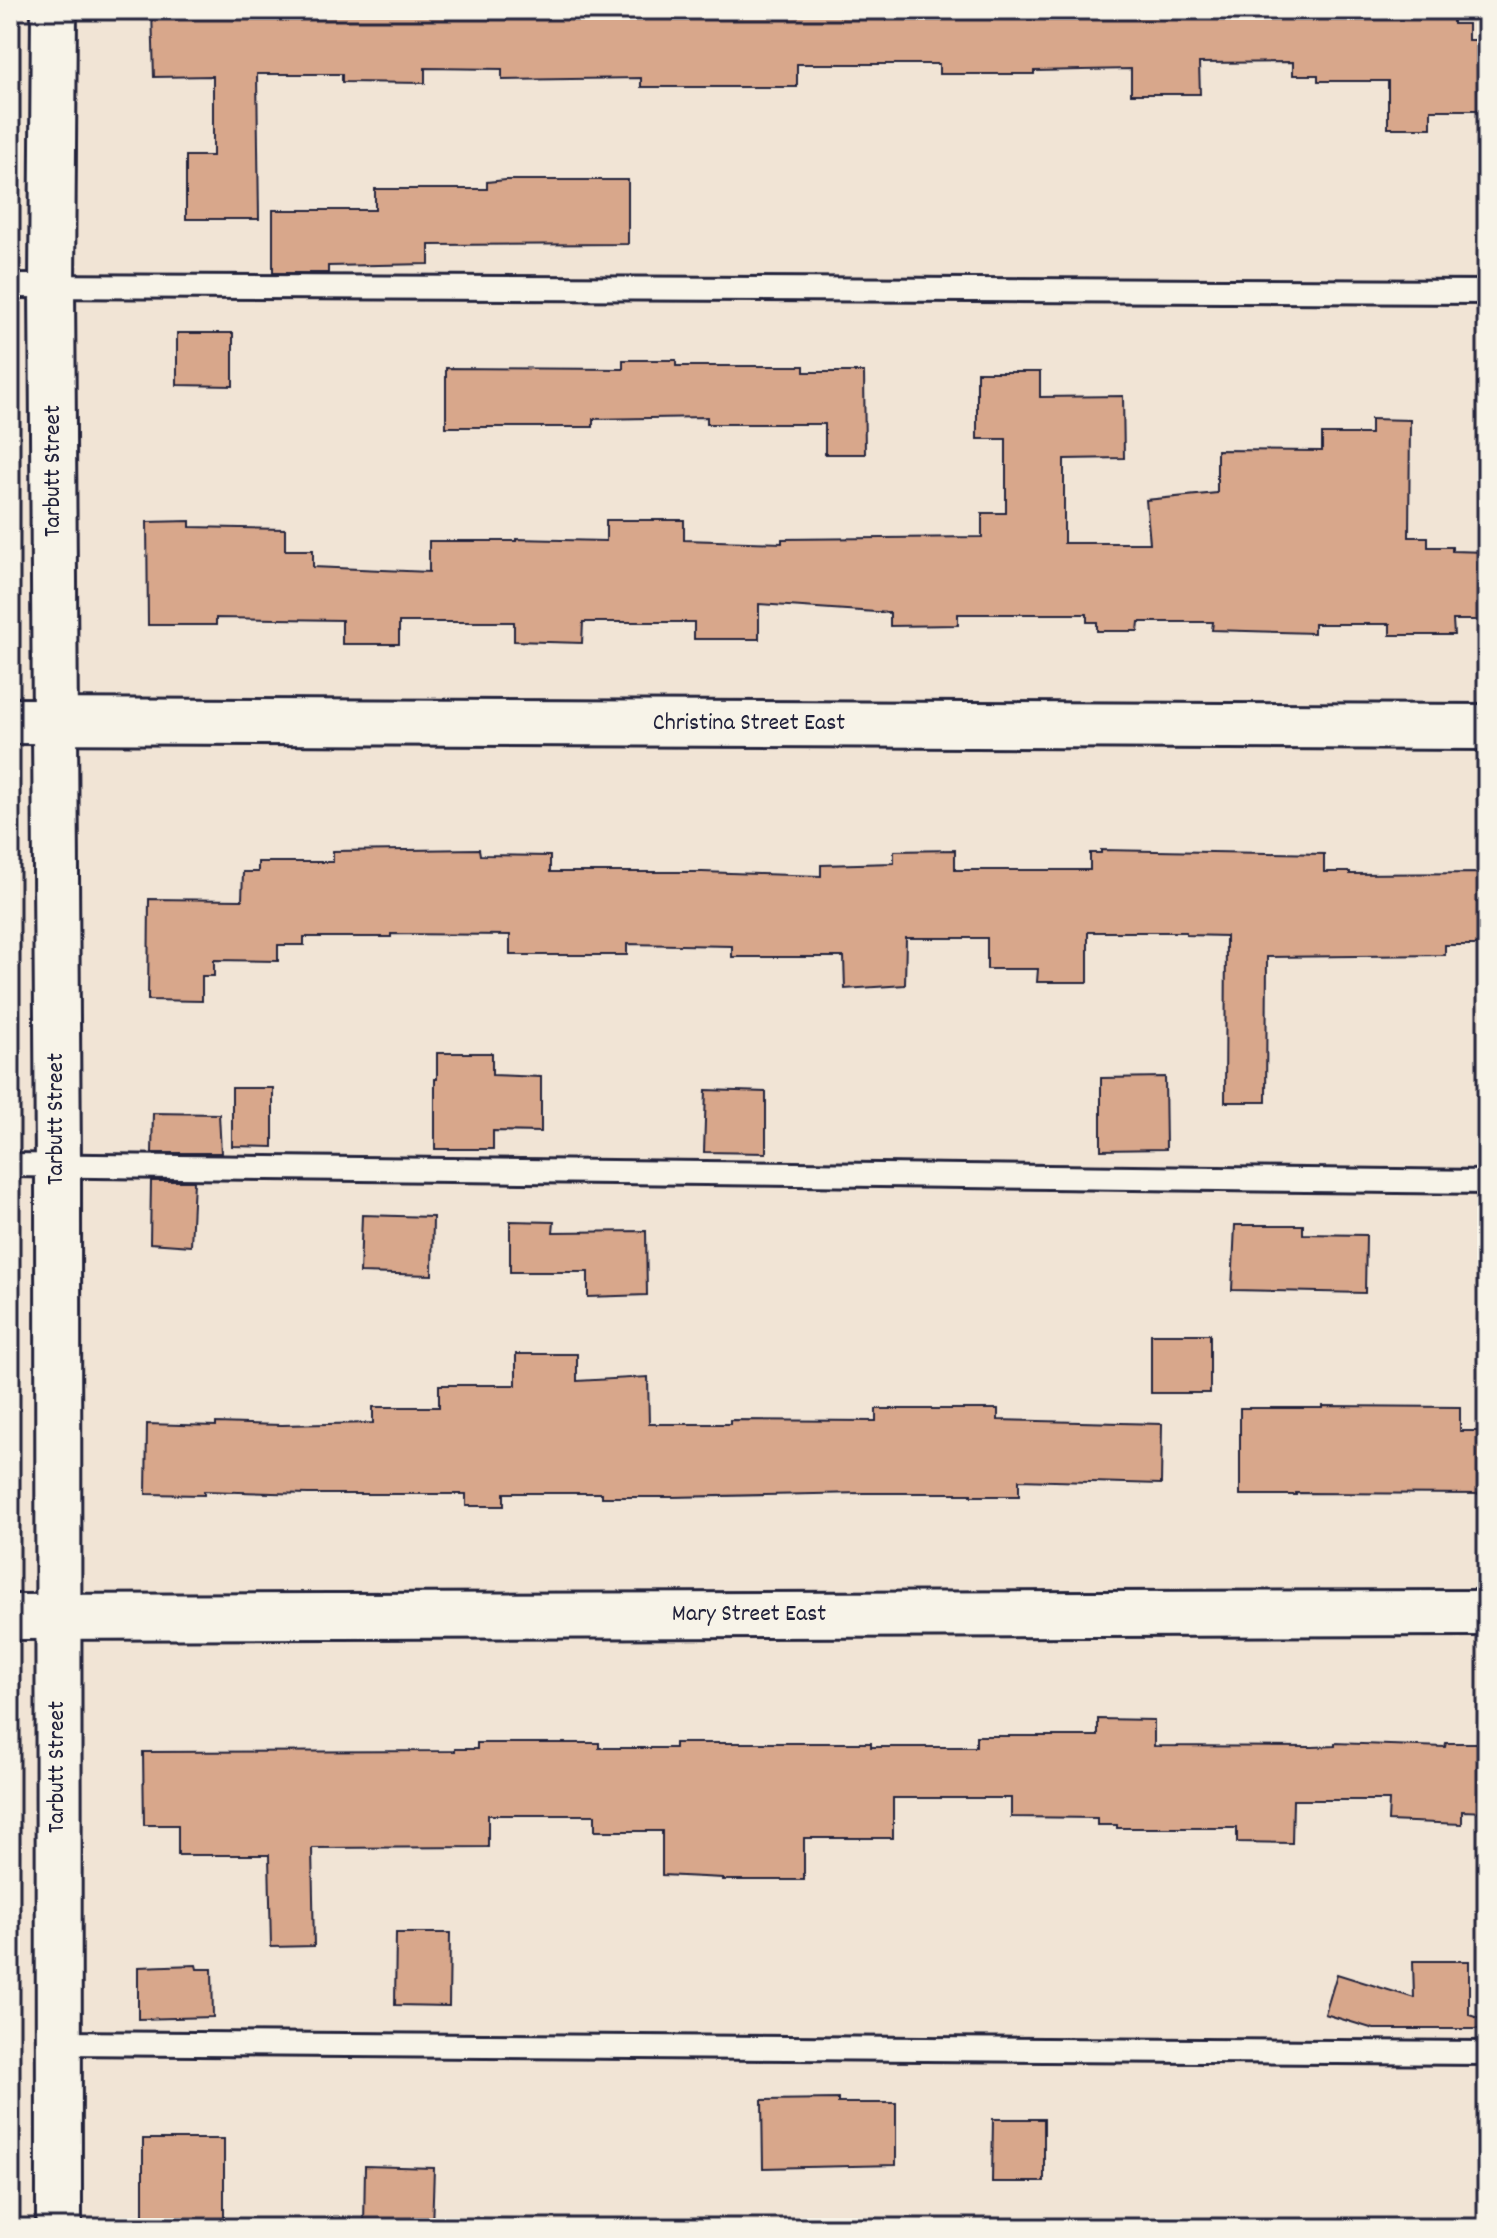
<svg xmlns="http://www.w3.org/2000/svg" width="1497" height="2238" font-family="Dekko,sans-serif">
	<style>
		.building { fill: #d8a78b; stroke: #22223b; stroke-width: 2 }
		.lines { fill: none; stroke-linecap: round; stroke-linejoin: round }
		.lane-casing { stroke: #22223b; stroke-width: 28 }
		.street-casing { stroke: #22223b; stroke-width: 50 }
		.lane { stroke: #f7f3e8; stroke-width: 22 }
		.street { stroke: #f7f3e8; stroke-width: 44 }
		.labels { text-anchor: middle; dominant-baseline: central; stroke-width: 6; stroke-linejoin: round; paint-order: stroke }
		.street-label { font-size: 24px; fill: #22223b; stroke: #f7f3e8 }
	</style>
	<rect width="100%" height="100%" fill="#f1e4d5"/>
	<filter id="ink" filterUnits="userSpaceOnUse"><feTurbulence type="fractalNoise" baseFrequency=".0125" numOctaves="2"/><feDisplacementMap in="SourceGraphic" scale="16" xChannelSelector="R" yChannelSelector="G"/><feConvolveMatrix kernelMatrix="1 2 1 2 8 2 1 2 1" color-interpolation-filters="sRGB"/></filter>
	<g filter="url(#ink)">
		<g class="building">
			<path d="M152,10H618V13L700,12V10H1453V24H1468V40H1487V110H1431V128H1388V81H1318V75H1293V62L1199,63L1200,94H1131V69L1034,71V74H939V64H797V87H641V78L502,80V69L425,68V83L342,82V74H257L259,219H186V156H213V76L154,77Z"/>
			<path d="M506,180H628V244L429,245V264L328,266V273H273V210H375V189H487V182Z"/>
			<path d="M177,333H233V386L177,385Z"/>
			<path d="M623,360H676V366H804V372H864L865,454H825V424H707V417L593,419V427H446V368L623,369Z"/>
			<path d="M977,372H1040V397L1123,396L1124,458L1064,459V543H1150L1146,500L1217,493V450L1322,451V434H1371V419L1410,420L1409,537H1428V547H1452V551L1487,552V620H1453L1454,635H1390V624H1314V633L1212,630L1213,622H1139L1138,631H1097V622H1087V614H958V625L890,626V613L759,604V639H694V622H583L582,643L514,641V622H399V644H342V620L216,618V625H148L147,522L190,521V527L285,529V550H313V567L429,572V541H516V539L606,541V520H684V540L782,543V539L982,537V513H1006V439H977Z"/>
			<path d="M479,849L480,855L550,856V872H702L821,876V865L894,863V851L955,850V870H1090V853H1101V850L1324,854V872H1350V874L1487,873V945H1445V955L1267,957L1266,1102H1225L1226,936L1186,935V932H1088V982H1037L1038,969H987V938H906L905,985L845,989L844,957H732V946L627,944V955H510V935L391,934V937H304V945H278V961L214,960V976H202V1001L148,1000L149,899L242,900L243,872H258V862H333V851Z"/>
			<path d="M437,1053H492V1075L541,1077V1132L493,1131V1149H435V1079H437Z"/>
			<path d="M1165,1077L1166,1149L1101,1150V1078Z"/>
			<path d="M232,1088H273V1147L232,1146Z"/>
			<path d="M706,1090L766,1092V1153L704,1152Z"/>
			<path d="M153,1113L219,1114L221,1153H152Z"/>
			<path d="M151,1181H194L191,1246L150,1243Z"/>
			<path d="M362,1215L433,1217L432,1275L360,1273Z"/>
			<path d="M510,1221L554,1222L553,1232L646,1231L647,1295L588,1297V1272H510Z"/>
			<path d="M1235,1225H1303V1234L1366,1235L1365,1293L1232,1290Z"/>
			<rect x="1151" y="1334" width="59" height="59"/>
			<path d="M516,1354H577V1381L648,1377L649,1424H730V1420L876,1421V1409H998V1420L1162,1424L1161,1484L1019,1480V1496H971V1494H956V1493H863L671,1497H602V1493H504V1506H466V1494H308L204,1491V1495L146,1494L147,1424L216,1426V1423L282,1425L373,1423V1407H439V1385H516Z"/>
			<path d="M1323,1406L1460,1407V1431H1487V1494L1296,1493V1495H1240V1408H1323Z"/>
			<path d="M1098,1719L1154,1720V1746L1313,1747L1335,1746V1743L1445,1747L1446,1743H1486L1487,1812L1462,1811V1824L1388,1821L1389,1800H1293L1292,1843L1237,1842V1828H1117V1825H1097V1818L1011,1817V1798H893V1838H804V1880H723V1878L662,1875V1831H595V1815H488V1847L312,1848L314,1946L271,1947L269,1855H178V1825H144L143,1752L455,1751V1749H477V1743H599V1748H675V1743H871V1747H976V1736H1098Z"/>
			<path d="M396,1933H450L449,2006L395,2005Z"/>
			<path d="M1413,1961H1469V2015L1485,2020L1484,2029H1374L1325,2014L1337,1974L1414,1998Z"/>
			<path d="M196,1965L197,1969H212L213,2017L138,2019V1967Z"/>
			<path d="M838,2099V2103H896V2165L763,2168L762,2100Z"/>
			<path d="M993,2119H1044V2182H992Z"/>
			<rect x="143" y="2139" width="81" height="89"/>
			<path d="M365,2166L434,2168L432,2228L364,2227Z"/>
		</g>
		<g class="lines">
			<defs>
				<g id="lane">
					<path d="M10,286L1487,292"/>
					<path d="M10,1165L1487,1182"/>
					<path d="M58,2043L1487,2053"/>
				</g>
				<g id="street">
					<path d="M54,10L52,286L58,1165L59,2228"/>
					<path d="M10,721L1487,727"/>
					<path d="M10,1617L1487,1613"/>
				</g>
			</defs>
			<use href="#lane" class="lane-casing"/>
			<use href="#street" class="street-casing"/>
			<use href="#lane" class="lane"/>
			<use href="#street" class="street"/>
		</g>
	</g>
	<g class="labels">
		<g class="street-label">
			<text transform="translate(54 471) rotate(-90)">Tarbutt Street</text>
			<text x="749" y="724">Christina Street East</text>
			<text transform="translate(57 1119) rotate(-90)">Tarbutt Street</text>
			<text x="749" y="1615">Mary Street East</text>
			<text transform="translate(58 1767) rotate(-90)">Tarbutt Street</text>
		</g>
	</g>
	<rect width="1497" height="2238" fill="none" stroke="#f7f3e8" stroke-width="40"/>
	<rect x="20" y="20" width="1457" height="2198" fill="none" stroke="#22223b" stroke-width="3" filter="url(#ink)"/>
</svg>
